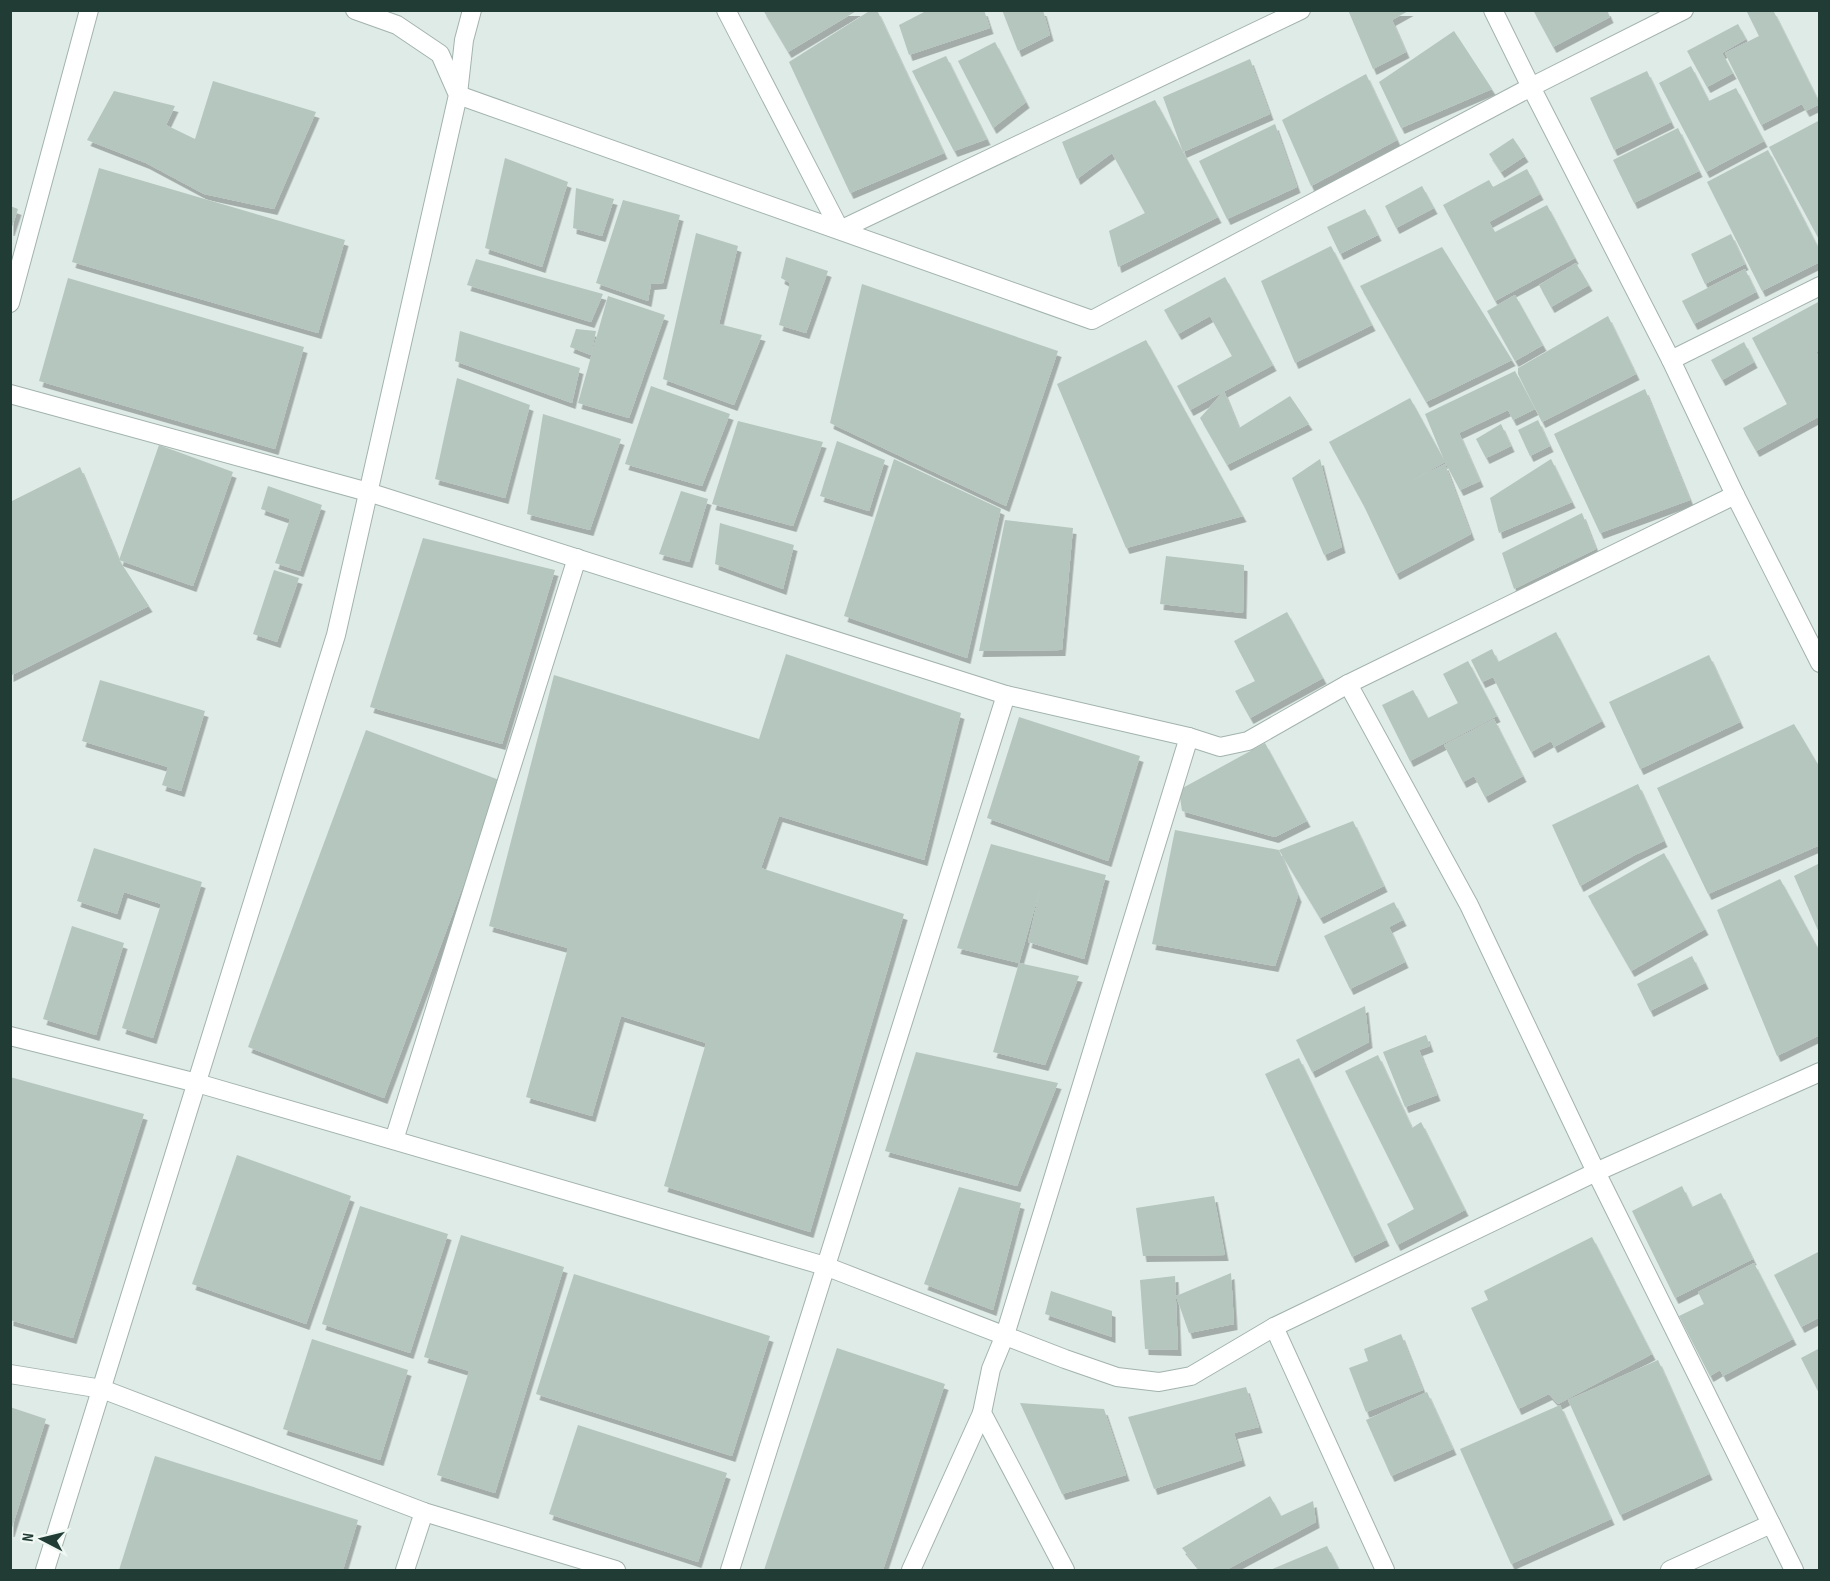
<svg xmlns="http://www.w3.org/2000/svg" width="1830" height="1581" font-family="'Sofia Sans Condensed',sans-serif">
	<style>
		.building { fill: #b5c6bf; filter: url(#shadow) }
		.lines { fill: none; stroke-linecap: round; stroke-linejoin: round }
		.minor-casing { stroke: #a2b3ad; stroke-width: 20 }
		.tertiary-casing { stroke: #a2b3ad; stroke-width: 20 }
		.minor { stroke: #fff; stroke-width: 18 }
		.tertiary { stroke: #fff; stroke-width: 18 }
	</style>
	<defs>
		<filter id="shadow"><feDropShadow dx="3.5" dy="6" stdDeviation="0" flood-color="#0004"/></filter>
	</defs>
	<rect width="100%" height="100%" fill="#dfebe6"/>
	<g class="building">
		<path d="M763,10H858L788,52Z"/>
		<path d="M871,10H877L944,153L850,193L789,62Z"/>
		<path d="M928,10H984L990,28L909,55L899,25Z"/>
		<path d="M1002,10H1043L1050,35L1018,51Z"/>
		<path d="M1348,10H1410L1392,20L1406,52L1373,69Z"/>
		<path d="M1533,10H1607L1610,17L1553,47Z"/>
		<path d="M1746,10H1773L1820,104L1806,111L1802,104L1761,125L1725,53L1759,36Z"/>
		<path d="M1738,24L1746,39L1722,53L1733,73L1707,87L1687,51Z"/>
		<path d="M1454,31L1492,89L1401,128L1379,82Z"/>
		<path d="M995,42L1026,102L993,128L958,61Z"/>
		<path d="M946,56L987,139L954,151L912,71Z"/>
		<path d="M1250,59L1270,114L1183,152L1218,217L1118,267L1109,231L1145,213L1112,153L1077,179L1062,142L1155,100L1183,152L1163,97Z"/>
		<path d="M1691,66L1709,101L1736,88L1764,141L1706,172L1659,83Z"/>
		<path d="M1647,71L1671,122L1614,150L1590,98Z"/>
		<path d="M1366,74L1397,140L1311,186L1282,120Z"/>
		<path d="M213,81L316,112L274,209L204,194L146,163L87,140L114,91L175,106L166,125L195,139Z"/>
		<path d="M1820,120V159L1818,160L1820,163V241L1769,147Z"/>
		<path d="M1275,124L1297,187L1227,219L1199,161Z"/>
		<path d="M1678,128L1699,171L1634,203L1613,160Z"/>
		<path d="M1513,138L1525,156L1501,172L1489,154Z"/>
		<path d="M1768,150L1820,251V262L1762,291L1707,182Z"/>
		<path d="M505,158L568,182L542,267L485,248Z"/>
		<path d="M99,168L345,240L318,333L72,262Z"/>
		<path d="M1527,169L1540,194L1489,222L1495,232L1547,205L1575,258L1495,301L1443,205L1489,180L1493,187Z"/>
		<path d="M1422,186L1434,208L1396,228L1385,206Z"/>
		<path d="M576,188L614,199L602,236L573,228Z"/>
		<path d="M623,200L680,215L663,283L651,284L648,301L596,283Z"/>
		<path d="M10,206L18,209L11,230H10Z"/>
		<path d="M1365,209L1378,235L1340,254L1327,227Z"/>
		<path d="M696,233L738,246L719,324L762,335L734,405L663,379Z"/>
		<path d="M1731,234L1745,264L1705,284L1691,254Z"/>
		<path d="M1331,246L1372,325L1295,363L1261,281Z"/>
		<path d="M1442,247L1512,360L1426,402L1360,286Z"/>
		<path d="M786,257L828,271L806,333L779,325L790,283L781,278Z"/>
		<path d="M476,259L603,294L591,322L467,285Z"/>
		<path d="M1576,263L1589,285L1551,307L1539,285Z"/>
		<path d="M1745,269L1756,292L1694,324L1682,301Z"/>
		<path d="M1225,277L1273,365L1190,410L1177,386L1232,356L1210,316L1178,334L1164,310Z"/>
		<path d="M68,278L304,347L275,449L39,381Z"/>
		<path d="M862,284L1058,351L1006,506L830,423Z"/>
		<path d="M1515,295L1543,345L1515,361L1487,311Z"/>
		<path d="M608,296L665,315L629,418L578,403Z"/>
		<path d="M1820,301V351L1816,352L1820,359V416L1756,451L1743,428L1787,404L1752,338Z"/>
		<path d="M1608,316L1636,374L1542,422L1518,374V368Z"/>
		<path d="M576,329L596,331L591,355L570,347Z"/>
		<path d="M460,331L580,368L572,403L455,361Z"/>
		<path d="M1146,340L1243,516L1126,548L1057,384Z"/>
		<path d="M1744,342L1754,362L1722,380L1711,360Z"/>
		<path d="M1515,371L1535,409L1513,420L1508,410L1459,433L1480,481L1460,490L1445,462L1407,483L1445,464L1471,534L1396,574L1364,506L1329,442L1410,398L1444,460L1425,414Z"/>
		<path d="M457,378L530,405L505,498L435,479Z"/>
		<path d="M651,386L730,414L702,486L625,464Z"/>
		<path d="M1645,389L1690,500L1600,533L1554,434Z"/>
		<path d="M1224,391L1239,428L1290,396L1309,424L1227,465L1200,418Z"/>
		<path d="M543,414L621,439L590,530L527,514Z"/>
		<path d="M1538,420L1550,446L1530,456L1518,430Z"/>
		<path d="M738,421L823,442L793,526L712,504Z"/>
		<path d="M1501,424L1511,446L1486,458L1476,439Z"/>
		<path d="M837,441L885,460L869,511L820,496Z"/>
		<path d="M159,445L233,472L193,586L119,560Z"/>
		<path d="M894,459L1001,509L967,658L844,616Z"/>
		<path d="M1320,459L1342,547L1324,555L1292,478Z"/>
		<path d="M1551,459L1572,502L1499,533L1490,498Z"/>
		<path d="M80,467L119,560L149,606L10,676V502Z"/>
		<path d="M268,486L322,505L300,571L275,563L290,519L261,509Z"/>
		<path d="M681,491L708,499L689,562L659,554Z"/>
		<path d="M1582,513L1596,549L1514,589L1502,553Z"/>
		<path d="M1005,520L1073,528L1062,650L979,651Z"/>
		<path d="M720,523L794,545L783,589L715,564Z"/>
		<path d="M423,538L555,570L502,744L370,707Z"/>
		<path d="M1166,556L1244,565L1243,613L1160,604Z"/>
		<path d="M274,570L299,578L277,642L253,634Z"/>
		<path d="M1287,612L1323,678L1250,718L1235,691L1255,681L1234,641Z"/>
		<path d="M1556,632L1602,721L1554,747L1551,741L1531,752L1493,677L1482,682L1471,660L1492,649L1498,662Z"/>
		<path d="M786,654L961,713L924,860L779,816L761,868L904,914L810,1232L664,1186L706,1043L621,1016L592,1116L526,1097L568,948L489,926L554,675L759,739Z"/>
		<path d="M1709,655L1740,722L1640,769L1609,702Z"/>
		<path d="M1468,661L1497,716L1410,761L1382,705L1413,690L1428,718L1458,703L1443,674Z"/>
		<path d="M100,680L205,711L181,791L162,785L168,767L82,741Z"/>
		<path d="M1019,717L1140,756L1108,861L987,818Z"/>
		<path d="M1494,719L1523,776L1485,797L1474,776L1463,782L1444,745Z"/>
		<path d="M1794,724L1820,768V845L1708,894L1657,788Z"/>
		<path d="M366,730L502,781L384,1098L248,1047Z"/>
		<path d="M1265,743L1307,821L1275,837L1182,811L1179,790Z"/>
		<path d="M1638,784L1664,841L1633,856L1580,886L1552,825Z"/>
		<path d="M1353,821L1384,886L1320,918L1279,850Z"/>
		<path d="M1175,830L1279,850L1298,896L1275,966L1152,944Z"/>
		<path d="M991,844L1106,875L1084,959L1028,942L1041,886L1019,963L957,948Z"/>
		<path d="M94,848L202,882L153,1038L122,1028L161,904L124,892L117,914L77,901Z"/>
		<path d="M1664,853L1705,929L1631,971L1588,896Z"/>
		<path d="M1820,863V935L1794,876Z"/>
		<path d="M1780,879L1820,952V1035L1777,1056L1717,910Z"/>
		<path d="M1394,902L1403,920L1389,927L1405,962L1350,989L1324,936Z"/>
		<path d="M72,926L124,943L96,1035L43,1019Z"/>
		<path d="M1692,956L1705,983L1650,1011L1637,984Z"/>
		<path d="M1019,963L1079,976L1045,1065L993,1052Z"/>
		<path d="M1365,1006L1369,1042L1312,1072L1296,1040Z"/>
		<path d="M1426,1035L1430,1046L1419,1050L1437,1095L1405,1107L1383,1052Z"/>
		<path d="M916,1052L1058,1083L1017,1186L885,1151Z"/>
		<path d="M1378,1055L1412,1128L1421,1122L1465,1210L1397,1245L1387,1224L1414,1209L1345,1071Z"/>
		<path d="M1299,1058L1386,1240L1352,1257L1265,1074Z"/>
		<path d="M10,1077L144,1114L73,1338L10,1320Z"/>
		<path d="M237,1155L351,1196L306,1324L192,1284Z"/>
		<path d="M1682,1186L1692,1207L1721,1193L1753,1259L1675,1298L1632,1211Z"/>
		<path d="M959,1187L1021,1203L993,1310L924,1284Z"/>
		<path d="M1214,1196L1225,1255L1143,1256L1136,1208Z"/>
		<path d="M360,1206L448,1234L410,1353L322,1324Z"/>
		<path d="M461,1235L564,1267L495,1493L437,1475L469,1371L424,1357Z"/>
		<path d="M1592,1237L1652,1354L1558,1404L1549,1394L1518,1409L1471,1308L1488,1300L1484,1291Z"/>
		<path d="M1820,1251V1317L1801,1327L1774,1275Z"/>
		<path d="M1754,1263L1793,1339L1723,1376L1720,1370L1710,1376L1679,1316L1704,1304L1698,1292Z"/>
		<path d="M1231,1273L1234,1324L1189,1333L1176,1296Z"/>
		<path d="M574,1274L770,1336L732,1456L536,1394Z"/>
		<path d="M1175,1276L1178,1350L1145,1349L1140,1280Z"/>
		<path d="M1051,1291L1112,1311V1337L1045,1314Z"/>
		<path d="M1401,1334L1423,1390L1366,1412L1349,1368L1368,1361L1364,1349Z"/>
		<path d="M312,1339L408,1370L380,1460L283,1429Z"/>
		<path d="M837,1348L945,1384L883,1570H764Z"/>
		<path d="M1820,1348V1395L1801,1358Z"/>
		<path d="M1658,1360L1709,1474L1620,1515L1568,1400Z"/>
		<path d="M1246,1387L1259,1427L1234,1433L1242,1460L1154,1489L1128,1417Z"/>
		<path d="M1427,1392L1453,1449L1391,1476L1366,1420Z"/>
		<path d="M1020,1403L1104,1409L1126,1475L1062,1494Z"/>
		<path d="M1560,1405L1611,1519L1511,1564L1460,1449Z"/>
		<path d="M10,1407L46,1419L11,1531H10Z"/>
		<path d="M578,1425L727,1473L698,1562L549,1514Z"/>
		<path d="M155,1456L358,1520L343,1570H119Z"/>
		<path d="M1270,1496L1281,1516L1313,1501L1316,1522L1226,1570H1200L1182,1548Z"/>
		<path d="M1327,1546L1339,1570H1270Z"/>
	</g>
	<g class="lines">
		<defs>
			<g id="minor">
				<path d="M726,10L840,230L1301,10"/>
				<path d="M1493,10L1531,87L1671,360L1735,495L1820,663"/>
				<path d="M458,95L1092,320L1531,87L1684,10"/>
				<path d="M10,303L89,10"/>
				<path d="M1671,360L1820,286"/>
				<path d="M10,394L368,492L1006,695L1189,737L1220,747L1248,741L1348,684L1735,495"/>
				<path d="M1348,684L1469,905L1596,1172L1794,1570"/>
				<path d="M10,1036L197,1083L825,1266L1065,1359L1117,1377L1159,1382L1191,1376L1274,1327L1596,1172L1820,1072"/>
				<path d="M394,1140L577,558"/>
				<path d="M1274,1327L1385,1570"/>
				<path d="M10,1374L102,1389L424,1512L616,1570"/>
				<path d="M405,1570L424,1512"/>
				<path d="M730,1570L1006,695"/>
				<path d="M911,1570L982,1413"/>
				<path d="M1065,1570L982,1413L991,1369L1005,1335L1189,737"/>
				<path d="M1670,1570L1771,1524"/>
			</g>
			<g id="tertiary">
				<path d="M458,94L464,40L472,10"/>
				<path d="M45,1570L336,635L458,95L440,54L397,25L355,10"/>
			</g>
		</defs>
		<use href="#minor" class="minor-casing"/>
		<use href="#tertiary" class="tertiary-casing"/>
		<use href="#minor" class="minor"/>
		<use href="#tertiary" class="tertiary"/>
	</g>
	<rect width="1830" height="1581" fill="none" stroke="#203c35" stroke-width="24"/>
	<g transform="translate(42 1539) rotate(277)" stroke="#f0f8f4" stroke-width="4.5" paint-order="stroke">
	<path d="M0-4.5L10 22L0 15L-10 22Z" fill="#203c35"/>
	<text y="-9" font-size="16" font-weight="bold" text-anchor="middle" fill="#203c35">N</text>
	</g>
</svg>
